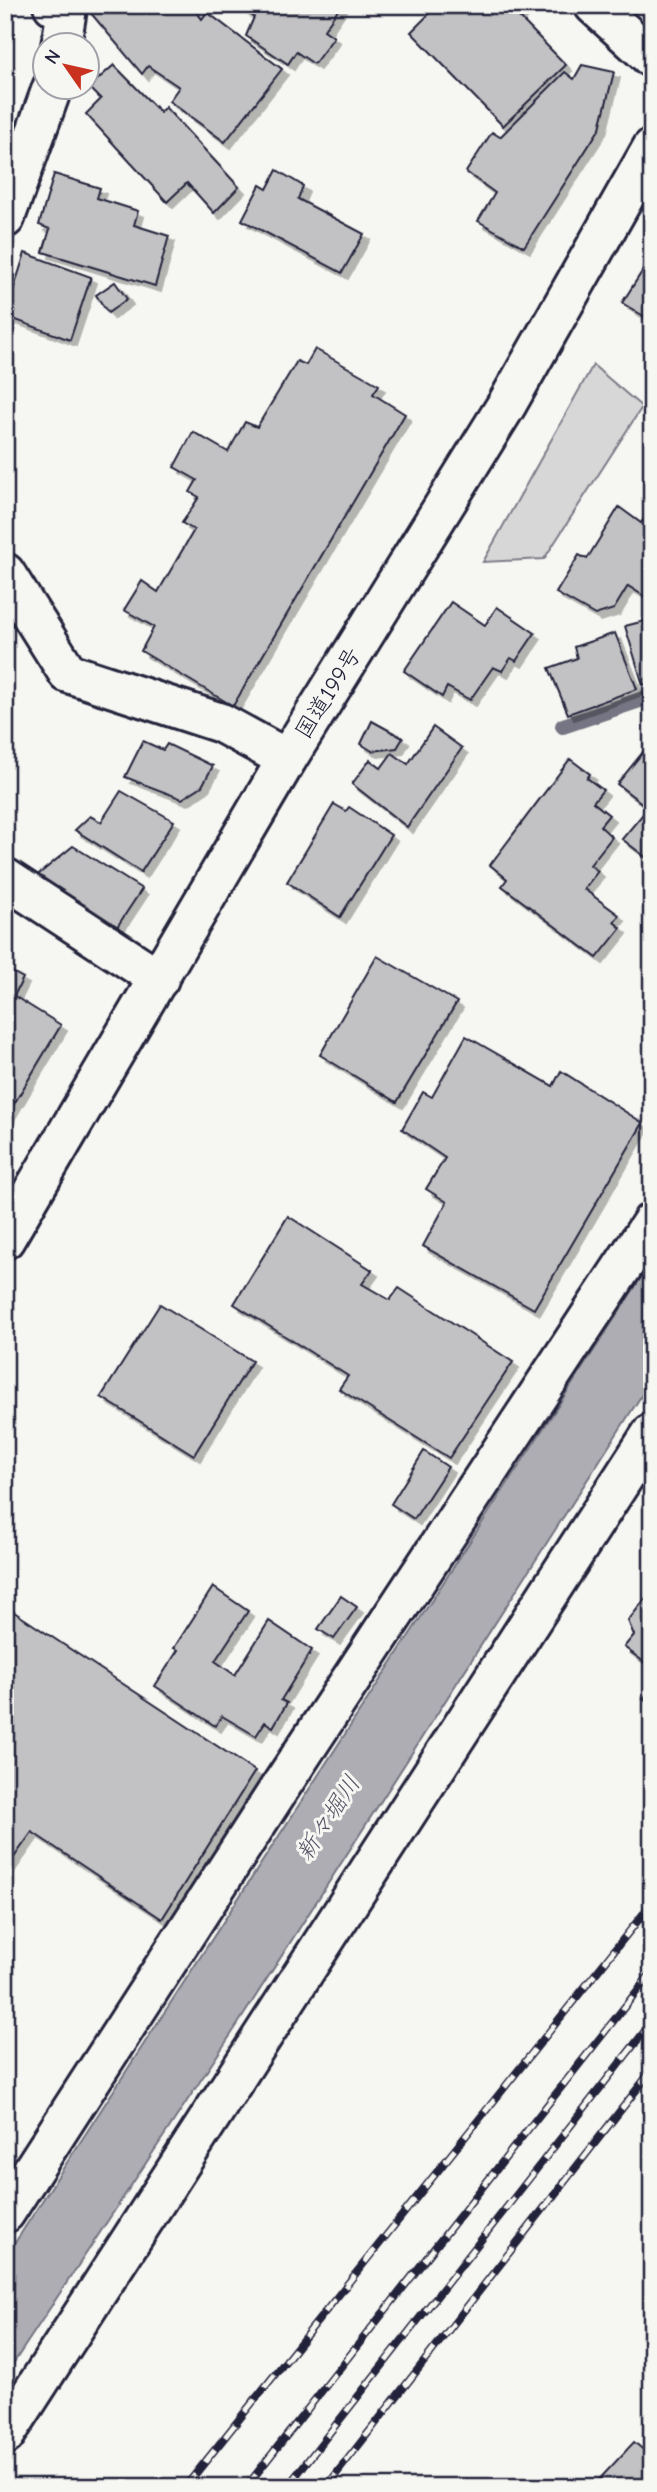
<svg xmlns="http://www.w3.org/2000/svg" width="657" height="2492" font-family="'Comic Neue','Klee One',sans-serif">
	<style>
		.green { fill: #d7d7d7; stroke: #7c7c89; stroke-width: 2 }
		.water { fill: #adadb3; stroke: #757583; stroke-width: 2 }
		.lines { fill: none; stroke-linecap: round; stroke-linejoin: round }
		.stream { stroke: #757583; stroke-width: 16 }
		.building { fill: #c2c2c4; stroke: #22223b; stroke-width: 2; filter: url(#shadow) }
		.street-casing { stroke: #22223b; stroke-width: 44 }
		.highway-casing { stroke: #22223b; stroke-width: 44 }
		.street { stroke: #f6f6f2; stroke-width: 38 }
		.highway { stroke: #f6f6f2; stroke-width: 38 }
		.rail-casing { stroke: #22223b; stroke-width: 8 }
		.rail { stroke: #f6f6f2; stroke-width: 5; stroke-dasharray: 16; stroke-linecap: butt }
		.labels { text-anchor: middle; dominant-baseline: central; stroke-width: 6; stroke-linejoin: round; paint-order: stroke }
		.street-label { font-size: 23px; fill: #22223b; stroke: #f6f6f2 }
		.water-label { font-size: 24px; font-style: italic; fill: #535365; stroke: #f6f6f2 }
	</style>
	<defs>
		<filter id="shadow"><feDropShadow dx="6" dy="6" stdDeviation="0" flood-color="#0004"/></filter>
	</defs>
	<rect width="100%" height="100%" fill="#f6f6f2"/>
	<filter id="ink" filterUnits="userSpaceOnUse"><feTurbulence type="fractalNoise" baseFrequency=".0143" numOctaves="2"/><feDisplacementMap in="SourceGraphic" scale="14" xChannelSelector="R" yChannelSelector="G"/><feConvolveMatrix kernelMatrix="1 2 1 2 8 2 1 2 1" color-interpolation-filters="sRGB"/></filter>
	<g filter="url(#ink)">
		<path class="green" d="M593,365L642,407L544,559L483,562Z"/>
		<path class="water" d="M652,1261V1379L234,2030L5,2376V2258Z"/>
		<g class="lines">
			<path class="stream" d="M563,726L652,696"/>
		</g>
		<g class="building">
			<path d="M84,5H191L202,19L207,12L282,69L225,142L169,101L179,87L148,66L142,74Z"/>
			<path d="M236,5H341L324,30L334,37L314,64L296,52L288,64L246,36L254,17Z"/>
			<path d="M438,5H519L524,10L518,16L566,65L503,126L411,32Z"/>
			<path d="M114,65L160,112L165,107L239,187L214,213L187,183L167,202L86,114L101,99L89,87Z"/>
			<path d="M582,65L614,72L600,128L524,247L478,221L495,193L466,172L492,132L500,137L565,72L574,79Z"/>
			<path d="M277,170L303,186L298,199L364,234L342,273L242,220L260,185L267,189Z"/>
			<path d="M54,174L100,188L97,198L138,211L134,225L169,236L155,286L43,252L50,229L39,225Z"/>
			<path d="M25,253L91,277L70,340L5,316Z"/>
			<path d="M652,256V321L622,303Z"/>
			<path d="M115,282L127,299L108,313L96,295Z"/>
			<path d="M315,349L379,385L373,394L405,414L233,706L141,651L154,627L124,610L142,581L158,592L194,530L182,523L199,497L190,492L197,480L174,467L193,432L228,452L245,422L257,427L297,361L306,365Z"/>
			<path d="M619,507L641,523L652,507V597L650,600L628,586L614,609L595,615L556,593L579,555L587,559Z"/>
			<path d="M451,602L485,625L497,607L535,633L516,661L511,658L502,671L493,667L470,700L447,687L442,697L404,671Z"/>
			<path d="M652,619V682L643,685L625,626Z"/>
			<path d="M615,633L637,689L568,714L549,668L577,658L574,647Z"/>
			<path d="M372,721L403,738L397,748L372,751L361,744Z"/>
			<path d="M433,727L462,748L407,827L352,784L370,760L381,768L392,753L408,764Z"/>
			<path d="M143,741L163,750L167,744L213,766L202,786L182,799L125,777Z"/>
			<path d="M652,741V862L622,839L648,808L617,784Z"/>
			<path d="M570,759L590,774L587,778L603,790L593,802L609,815L600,826L612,837L590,865L598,871L584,889L619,915L614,922L621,928L597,958L502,886L507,879L490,865Z"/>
			<path d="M121,791L174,821L141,872L75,830L90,816L101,822Z"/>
			<path d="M334,804L346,811L349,807L391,835L340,917L287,882Z"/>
			<path d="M73,846L142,889L111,936L28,883Z"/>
			<path d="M377,956L457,1002L397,1102L320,1055Z"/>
			<path d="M5,968L23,978L14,996L61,1025L5,1119Z"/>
			<path d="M466,1036L553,1086L561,1071L643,1123L534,1309L423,1246L447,1202L426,1189L445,1158L402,1129L423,1092L432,1097Z"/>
			<path d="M288,1216L372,1270L362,1284L390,1300L399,1288L513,1362L449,1458L339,1389L348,1376L234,1304Z"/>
			<path d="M160,1304L252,1361L194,1455L101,1397Z"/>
			<path d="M424,1451L448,1467L414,1519L391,1504Z"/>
			<path d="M213,1587L248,1611L215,1661L235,1675L269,1621L312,1650L281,1700L287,1703L273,1727L265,1722L256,1736L222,1716L215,1726L155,1686L178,1650L174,1648Z"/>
			<path d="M652,1590V1668L624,1647L634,1635L628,1621Z"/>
			<path d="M341,1596L357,1607L334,1639L318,1629Z"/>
			<path d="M5,1606L255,1771L162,1919L32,1832L5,1870Z"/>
			<path d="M652,1688V1706L643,1699Z"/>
			<path d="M634,2442L652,2457V2487H592Z"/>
		</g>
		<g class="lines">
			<defs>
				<g id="street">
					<path d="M53,5L66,15L61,46"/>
					<path d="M594,5L652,58"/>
					<path d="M5,218L52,88"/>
					<path d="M5,573L68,673L221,723L287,759"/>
					<path d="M5,878L159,979"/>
					<path d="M5,2213L279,1789L652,1222"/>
					<path d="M5,2435L652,1433"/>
				</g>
				<path id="highway" d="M5,1239L287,759L507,404L652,148"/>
			</defs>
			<use href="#street" class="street-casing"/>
			<use href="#highway" class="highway-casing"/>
			<use href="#street" class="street"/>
			<use href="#highway" class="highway"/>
			<defs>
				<g id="rail">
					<path d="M185,2487L652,1903"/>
					<path d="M246,2487L652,1972"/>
					<path d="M287,2487L652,2022"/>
					<path d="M326,2487L652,2070"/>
				</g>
			</defs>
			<use href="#rail" class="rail-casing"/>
			<use href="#rail" class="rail"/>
		</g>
	</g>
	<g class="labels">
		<g class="street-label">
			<text transform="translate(328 693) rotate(-58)">国道199号</text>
		</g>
		<g class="water-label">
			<text transform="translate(328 1818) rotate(-57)">新々堀川</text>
		</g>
	</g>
	<rect width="657" height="2492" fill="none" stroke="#f6f6f2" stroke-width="28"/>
	<rect x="14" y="14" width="629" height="2464" fill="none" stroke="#22223b" stroke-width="2.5" filter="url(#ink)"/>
	<g transform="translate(66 66) rotate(304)"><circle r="33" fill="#f6f6f2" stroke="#a1a1a9" stroke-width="2"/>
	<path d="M0-5L12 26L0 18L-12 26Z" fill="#c8321e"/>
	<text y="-10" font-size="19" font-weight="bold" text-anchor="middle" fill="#22223b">N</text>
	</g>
</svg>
